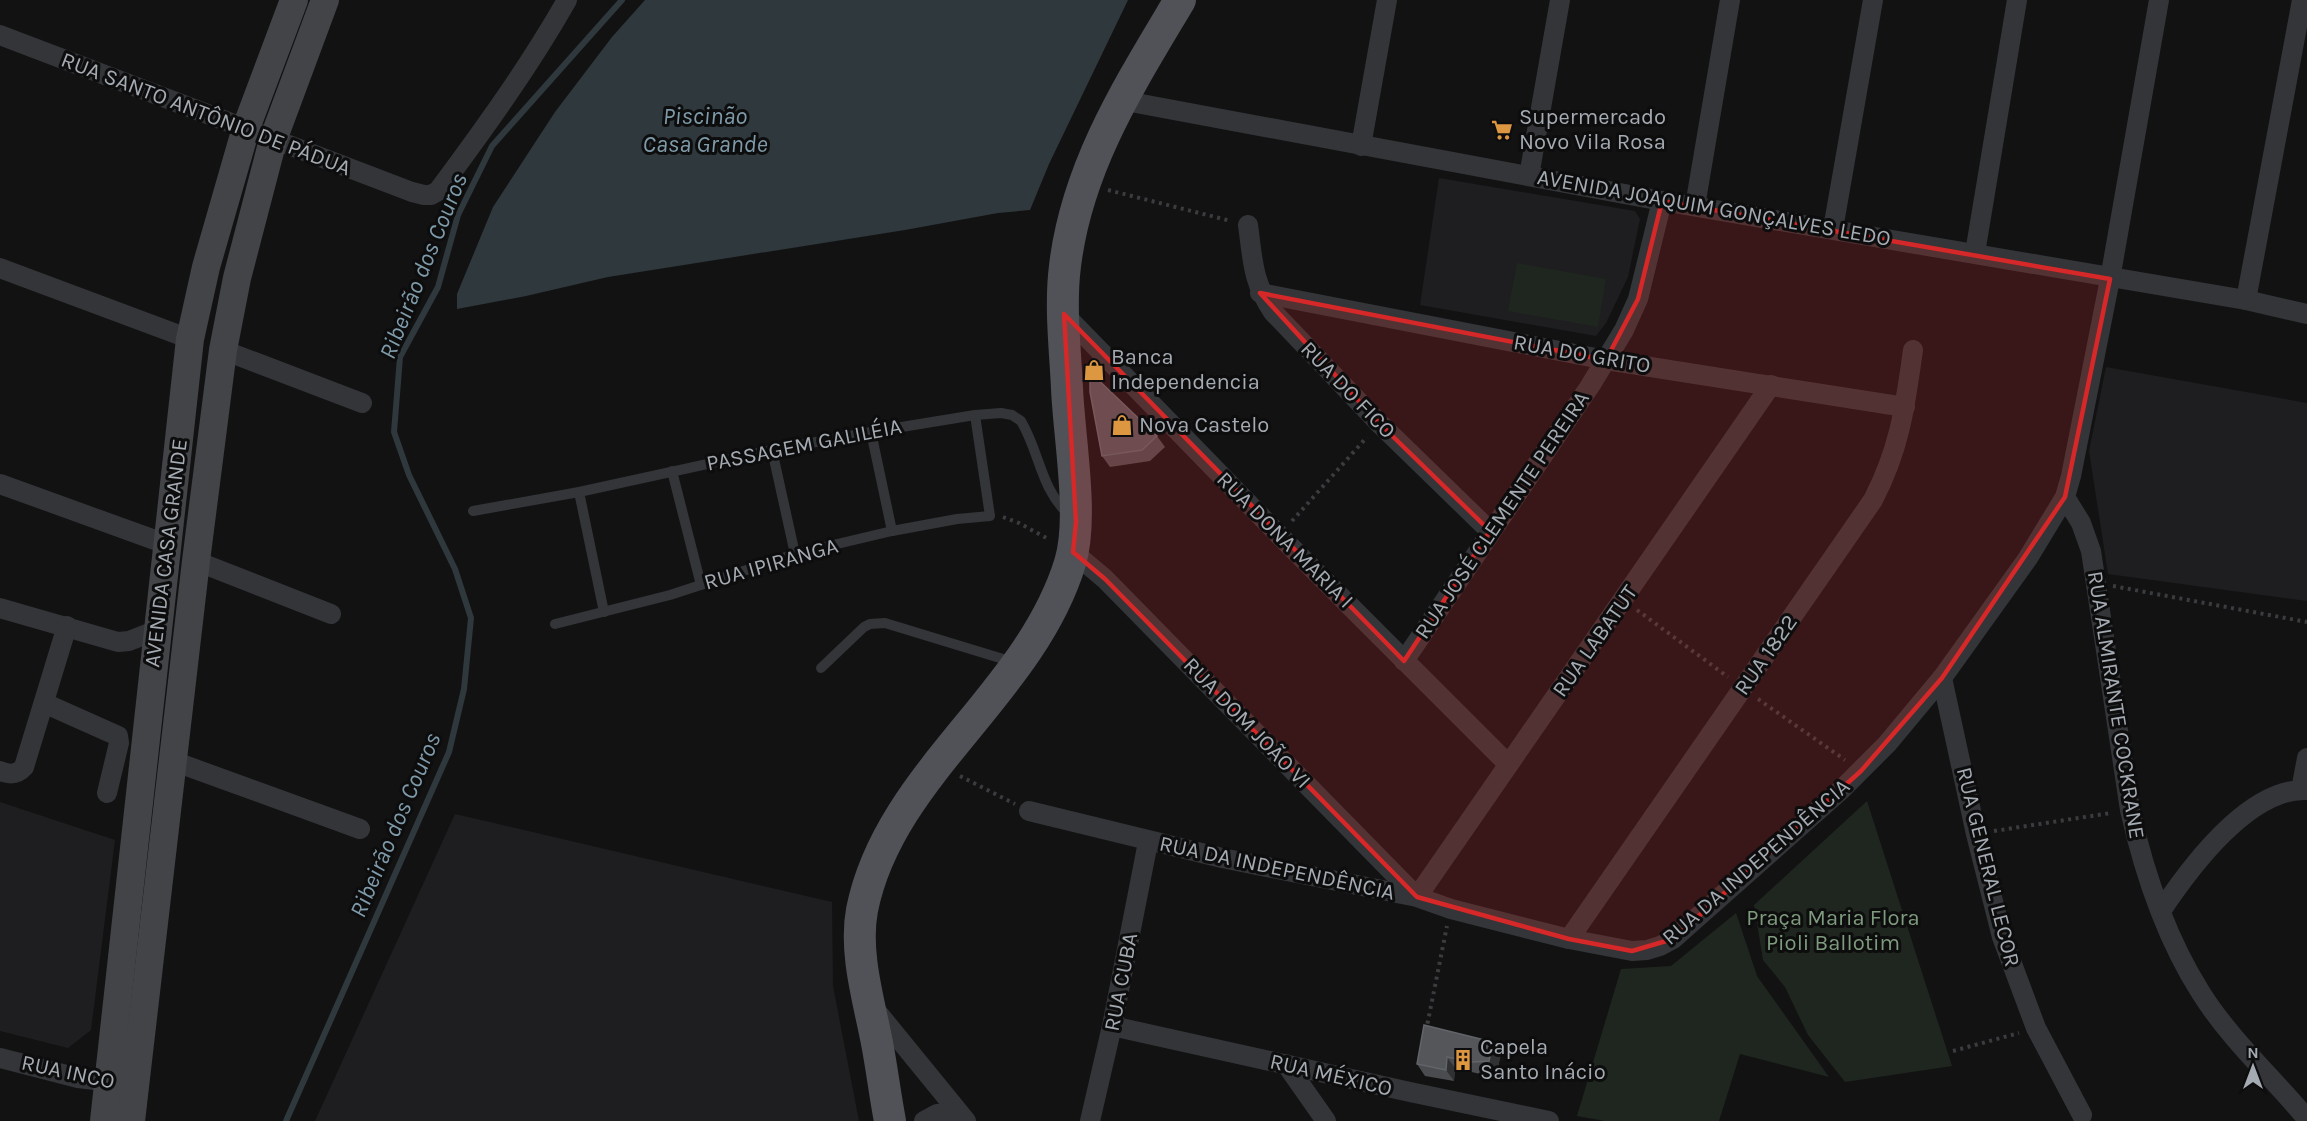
<svg xmlns="http://www.w3.org/2000/svg" width="2307" height="1121" font-family="Karla,sans-serif">
	<style>
		.built { fill: #1e1e20 }
		.green { fill: #1f261f }
		.water { fill: #2f383c }
		.lines { fill: none; stroke-linecap: round; stroke-linejoin: round }
		.stream { stroke: #2f383c; stroke-width: 6 }
		.path { stroke: #3a3c3f; stroke-width: 4; stroke-dasharray: 3 4.5; stroke-linecap: butt }
		.lane { stroke: #333538; stroke-width: 10 }
		.street { stroke: #333538; stroke-width: 20 }
		.secondary { stroke: #424448; stroke-width: 28 }
		.primary { stroke: #505257; stroke-width: 32 }
		.wall { fill: #4b4c4f }
		.shaded-wall { fill: #303133 }
		.building { fill: #54565a; stroke: #616468; stroke-width: 1.5 }
		.marked { fill: #d62828; fill-opacity: 0.2; stroke: #d62828; stroke-width: 4.5; stroke-linejoin: round }
		.labels { text-anchor: middle; dominant-baseline: central; stroke-width: 6; stroke-linejoin: round; paint-order: stroke }
		.street-label { font-size: 22px; fill: #a5abb2; stroke: #0d0d0e }
		.poi-label { font-size: 22px; fill: #a5abb2; stroke: #0d0d0e; text-anchor: start }
		.park-label { font-size: 22px; fill: #7f9b7e; stroke: #0d0d0e }
		.water-label { font-size: 24px; font-style: italic; fill: #7f9baa; stroke: #0d0d0e }
	</style>
	<rect width="100%" height="100%" fill="#121213"/>
	<g class="built">
		<path d="M1439,178L1635,211L1640,219L1628,277L1606,323L1596,336L1420,305Z"/>
		<path d="M2106,367L2307,403V601L2108,574L2089,451Z"/>
		<path d="M0,802L115,840L91,1030L68,1048L0,1031Z"/>
		<path d="M455,814L832,902L833,986L859,1121H315Z"/>
	</g>
	<g class="green">
		<path d="M1517,263L1606,279L1598,327L1508,311Z"/>
		<path d="M1867,801L1952,1066L1845,1082L1808,1035L1785,987L1763,960L1754,905Z"/>
		<path d="M1736,913L1757,976L1829,1077L1740,1054L1719,1121H1605L1577,1116L1621,969L1671,966Z"/>
	</g>
	<path class="water" d="M645,0H1128L1049,164L1030,210L998,213L905,230L608,277L526,296L457,309V294L493,207L555,112L612,37Z"/>
	<g class="lines">
		<path class="stream" d="M286,1121L449,752L464,689L471,618L455,569L409,475L394,432L400,357L438,287L458,215L492,146L622,0"/>
		<g class="path">
			<path d="M1108,190L1231,221"/>
			<path d="M1003,517L1019,523L1050,540"/>
			<path d="M1292,521L1367,437"/>
			<path d="M2113,586L2307,622"/>
			<path d="M1637,610L1728,677"/>
			<path d="M1758,699L1845,760"/>
			<path d="M960,776L1015,804"/>
			<path d="M1994,831L2111,813"/>
			<path d="M1426,1031L1447,926"/>
			<path d="M1953,1051L2019,1033"/>
		</g>
		<g class="lane">
			<path d="M871,432L892,531"/>
			<path d="M772,450L795,554"/>
			<path d="M672,471L701,585"/>
			<path d="M579,492L604,612"/>
			<path d="M473,511L579,492L772,450L871,432L975,415L1001,413L1012,415L1021,421C1040,453 1040,487 1068,514"/>
			<path d="M555,624L670,595L795,554L892,531L957,519L990,516L975,415"/>
			<path d="M821,668L864,627L870,624L885,623L1013,662"/>
		</g>
		<g class="street">
			<path d="M0,35L412,192L424,195H431L438,191C484,129 529,67 567,0"/>
			<path d="M1120,100L1662,201L2246,300L2307,314"/>
			<path d="M1361,146L1387,0"/>
			<path d="M1529,176L1560,0"/>
			<path d="M1695,206L1730,0"/>
			<path d="M1248,225C1253,261 1252,280 1273,312L1379,423L1490,531"/>
			<path d="M1833,229L1873,0"/>
			<path d="M1975,253L2017,0"/>
			<path d="M0,268L190,339"/>
			<path d="M1260,293L1606,360L1905,407"/>
			<path d="M2246,300L2302,0"/>
			<path d="M1064,314L1280,536L1508,764"/>
			<path d="M223,350L362,403"/>
			<path d="M0,484L166,544"/>
			<path d="M2065,497L2081,523L2091,551L2130,810C2144,872 2166,938 2201,993C2230,1039 2272,1077 2307,1119"/>
			<path d="M1073,552L1105,579L1417,897L1771,385"/>
			<path d="M196,561L331,614"/>
			<path d="M0,608L118,642L129,641L157,630"/>
			<path d="M1404,661L1590,386L1624,330L1638,299L1662,201"/>
			<path d="M1942,678L1976,834L2002,937L2036,1028L2082,1115"/>
			<path d="M44,703L118,736L119,743L107,793"/>
			<path d="M173,761L360,829"/>
			<path d="M0,771C10,775 17,775 24,767L67,626"/>
			<path d="M2301,790L2307,758"/>
			<path d="M1029,811L1222,858L1417,897L1451,909L1569,939L1632,951L1647,950L1660,946L1673,939L1841,790L1887,744L1942,678L2028,558L2065,497L2071,476L2110,279L2159,0"/>
			<path d="M2161,911C2189,869 2249,787 2307,790"/>
			<path d="M1569,939L1873,500C1900,448 1905,407 1913,350"/>
			<path d="M873,1007L966,1121"/>
			<path d="M1112,1026L1410,1092L1549,1121"/>
			<path d="M0,1058L78,1078L121,1083"/>
			<path d="M1286,1064L1326,1121"/>
			<path d="M924,1121L937,1114L958,1112"/>
			<path d="M1090,1121L1112,1026L1148,842"/>
		</g>
		<g class="secondary">
			<path d="M104,1121L190,339L206,267L246,128L294,0"/>
			<path d="M131,1121L196,561L223,350L237,278L273,140L325,0"/>
		</g>
		<path class="primary" d="M890,1121C885,1095 882,1069 877,1043C869,1001 854,953 862,910C889,774 1029,696 1070,563C1084,517 1069,438 1067,388C1065,348 1060,305 1065,266C1077,166 1130,84 1180,0"/>
	</g>
	<g class="wall">
		<path d="M1157,436L1165,447L1150,461L1110,467L1102,456Z"/>
		<path d="M1493,1042L1501,1053L1497,1072L1480,1074L1455,1068L1454,1081L1425,1076L1417,1064Z"/>
	</g>
	<g class="shaded-wall">
		<path d="M1493,1042L1501,1053L1497,1072L1489,1061Z"/>
		<path d="M1447,1057L1455,1068L1454,1081L1446,1070Z"/>
	</g>
	<g class="building">
		<path d="M1090,372L1157,436L1142,450L1102,456L1090,392Z"/>
		<path d="M1424,1025L1493,1042L1489,1061L1473,1062L1447,1057L1446,1070L1417,1064Z"/>
	</g>
	<path class="marked" d="M1662,201L2110,279L2065,497L1942,678L1861,771L1673,939L1632,951L1569,939L1417,897L1105,579L1073,552L1076,522L1064,314L1404,661L1490,531L1379,423L1260,293L1606,360L1638,299Z"/>
	<defs>
		<symbol id="supermarket-bare" viewBox="-9 -9 18 18"><path d="M-6-5.5h2.5l.6 2H6L4.5 2H-2.5L-4.4-4H-6ZM-1.5 3.2a1.3 1.3 0 1 0 .1 0ZM3 3.2a1.3 1.3 0 1 0 .1 0Z" fill="#dd9740" stroke="#0d0d0e" stroke-width="2.5" paint-order="stroke"/></symbol>
		<symbol id="shop-bare" viewBox="-9 -9 18 18"><path d="M-5-2.5h2.3a2.7 3.5 0 0 1 5.4 0H5L5.5 6h-11ZM-1.5-2.5h3a1.5 2.3 0 0 0-3 0Z" fill="#dd9740" stroke="#0d0d0e" stroke-width="2.5" paint-order="stroke"/></symbol>
		<symbol id="building-bare" viewBox="-9 -9 18 18"><path d="M-4-6H4V6H1V3H-1V6H-4ZM-2.5-4.3h1.7v1.8h-1.7ZM.8-4.3h1.7v1.8H.8ZM-2.5-1h1.7V.8h-1.7ZM.8-1h1.7V.8H.8Z" fill="#dd9740" stroke="#0d0d0e" stroke-width="2.5" paint-order="stroke"/></symbol>
	</defs>
	<g fill-rule="evenodd">
		<use href="#supermarket-bare" x="1487" y="115" width="30" height="30"/>
		<use href="#shop-bare" x="1079" y="355" width="30" height="30"/>
		<use href="#shop-bare" x="1107" y="410" width="30" height="30"/>
		<use href="#building-bare" x="1448" y="1045" width="30" height="30"/>
	</g>
	<g class="labels">
		<g class="street-label">
			<text transform="translate(206 114) rotate(21)">RUA SANTO ANTÔNIO DE PÁDUA</text>
			<text transform="translate(1714 208) rotate(10)">AVENIDA JOAQUIM GONÇALVES LEDO</text>
			<text transform="translate(1582 354) rotate(10)">RUA DO GRITO</text>
			<text transform="translate(1348 390) rotate(46)">RUA DO FICO</text>
			<text transform="translate(804 445) rotate(-11)">PASSAGEM GALILÉIA</text>
			<text transform="translate(1502 515) rotate(-56)">RUA JOSÉ CLEMENTE PEREIRA</text>
			<text transform="translate(1285 540) rotate(45)">RUA DONA MARIA I</text>
			<text transform="translate(166 553) rotate(-83)">AVENIDA CASA GRANDE</text>
			<text transform="translate(771 564) rotate(-16)">RUA IPIRANGA</text>
			<text transform="translate(1595 641) rotate(-55)">RUA LABATUT</text>
			<text transform="translate(1766 655) rotate(-55)">RUA 1822</text>
			<text transform="translate(2116 705) rotate(81)">RUA ALMIRANTE COCKRANE</text>
			<text transform="translate(1247 723) rotate(46)">RUA DOM JOÃO VI</text>
			<text transform="translate(1756 862) rotate(-41)">RUA DA INDEPENDÊNCIA</text>
			<text transform="translate(1988 867) rotate(76)">RUA GENERAL LECOR</text>
			<text transform="translate(1277 868) rotate(12)">RUA DA INDEPENDÊNCIA</text>
			<text transform="translate(1121 982) rotate(-79)">RUA CUBA</text>
			<text transform="translate(68 1072) rotate(12)">RUA INCO</text>
			<text transform="translate(1331 1075) rotate(13)">RUA MÉXICO</text>
		</g>
		<g class="poi-label">
			<text x="1519" y="117">Supermercado<tspan x="1519" dy="25">Novo Vila Rosa</tspan></text>
			<text x="1111" y="357">Banca<tspan x="1111" dy="25">Independencia</tspan></text>
			<text x="1139" y="425">Nova Castelo</text>
			<text x="1480" y="1047">Capela<tspan x="1480" dy="25">Santo Inácio</tspan></text>
		</g>
		<g class="park-label">
			<text x="1833" y="918">Praça Maria Flora<tspan x="1833" dy="25">Pioli Ballotim</tspan></text>
		</g>
		<g class="water-label">
			<text x="705" y="116">Piscinão<tspan x="705" dy="28">Casa Grande</tspan></text>
			<text transform="translate(423 266) rotate(-68)">Ribeirão dos Couros</text>
			<text transform="translate(395 825) rotate(-67)">Ribeirão dos Couros</text>
		</g>
	</g>
	<g transform="translate(2253 1067)" stroke="#0d0d0e" stroke-width="4.5" paint-order="stroke">
	<path d="M0-4.5L10 22L0 15L-10 22Z" fill="#a5abb2"/>
	<text y="-9" font-size="16" font-weight="bold" text-anchor="middle" fill="#a5abb2">N</text>
	</g>
</svg>
